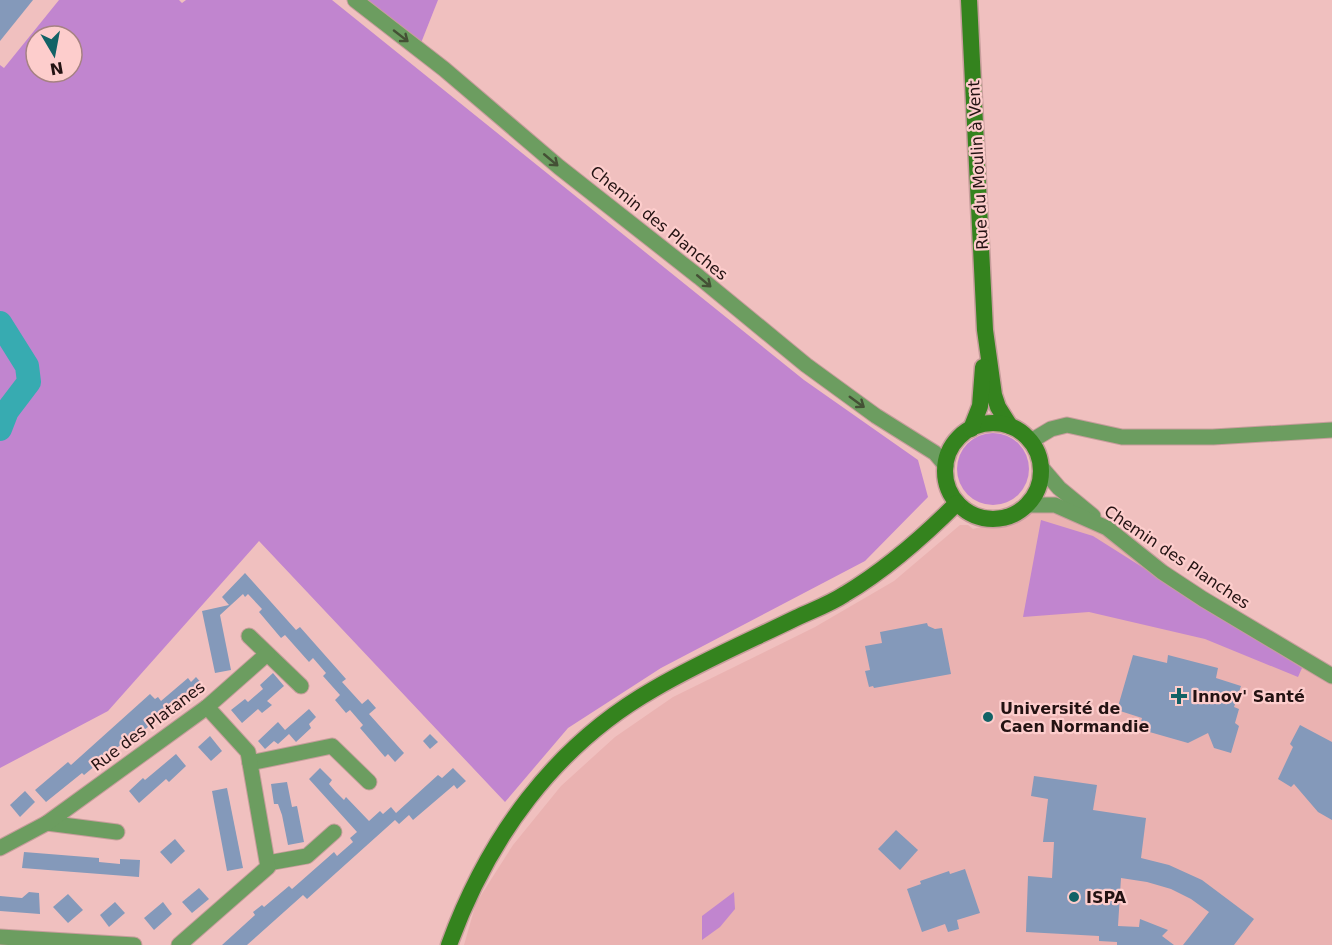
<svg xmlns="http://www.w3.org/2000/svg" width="1332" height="945" font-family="'DejaVu Sans',sans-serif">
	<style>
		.built { fill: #eab2b1 }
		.green { fill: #c185cf; fill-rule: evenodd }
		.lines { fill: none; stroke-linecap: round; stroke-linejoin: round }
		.river { stroke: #37abb1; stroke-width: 24 }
		.building { fill: #8499ba }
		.minor-casing { stroke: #c79d9c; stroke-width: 17 }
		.secondary-casing { stroke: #c79d9c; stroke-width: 19 }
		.minor { stroke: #6c9d60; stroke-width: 15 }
		.secondary { stroke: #34831e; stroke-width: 16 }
		.oneway { stroke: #445135 }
		.poi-dot { fill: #126266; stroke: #fdcdcc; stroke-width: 2 }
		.labels { text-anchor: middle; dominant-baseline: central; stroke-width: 4.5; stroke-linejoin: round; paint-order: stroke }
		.street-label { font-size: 16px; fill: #231212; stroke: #fdcdcc }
		.poi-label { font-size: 16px; font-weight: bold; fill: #231212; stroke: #fdcdcc; text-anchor: start }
	</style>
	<rect width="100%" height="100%" fill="#f0c0bf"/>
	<path class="built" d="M1043,508L1101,533L1121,550L1162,572L1332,676V945H464L476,903L513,845L561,786L615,737L673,697L815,627L894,581L960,525H968L973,529L1025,516L1030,511Z"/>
	<g class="green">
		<path d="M59,0H179L182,3L186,0H332L804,380L918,460L928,497L865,561L661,668L568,728L505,802L259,541L108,711L0,768V65L4,68ZM36,36H72V72H36Z"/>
		<path d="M368,0H438L421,43Z"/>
		<circle cx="993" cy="469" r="36"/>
		<path d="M1041,520L1093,536L1302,668L1298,677L1205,639L1089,612L1023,617Z"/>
		<path d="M734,892L735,909L720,927L702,940V916Z"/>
	</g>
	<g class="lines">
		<path class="river" d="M0,323L27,366L29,382L7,411L0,429"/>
	</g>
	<g class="building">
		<path d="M0,0H33L0,41Z"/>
		<path d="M245,573L296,630L300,627L346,679L342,682L362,704L368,699L376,708L369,714L404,753L395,762L388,754L385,757L360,728L363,725L350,710L346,713L335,700L340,695L323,676L326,673L313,658L309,662L285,635L281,638L259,612L262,609L248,594L245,597L243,594L220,615L231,670L215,673L202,611L229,605L222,597Z"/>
		<path d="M927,623L928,626L935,629L942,628L951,674L874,688L873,686L869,687L865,671L870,670L865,646L882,643L880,632Z"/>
		<path d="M1133,655L1167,663L1168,655L1218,668L1216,678L1241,686L1234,707L1239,709L1235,723L1239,726L1231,753L1214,748L1208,733L1188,743L1139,729L1142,718L1117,710Z"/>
		<path d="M273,673L284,686L267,701L272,705L262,713L258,709L242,723L231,710L245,699L248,702L263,689L260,685Z"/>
		<path d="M196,677L203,685L178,708L175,705L166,711L133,740L130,737L84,775L82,773L46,802L35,790L68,762L71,765L150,694L155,699L158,697L161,701L188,678L191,682Z"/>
		<path d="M309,709L316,717L309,724L311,728L296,742L289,734L278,744L274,741L265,749L258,741L278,722L285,730Z"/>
		<path d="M1300,725L1332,742V820L1318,812L1294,784L1291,787L1278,779L1293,747L1290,744Z"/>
		<path d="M430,734L438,742L430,749L423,741Z"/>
		<path d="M210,736L222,751L211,761L198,747Z"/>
		<path d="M176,754L186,766L169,782L166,779L139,803L129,791L143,778L145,780Z"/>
		<path d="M320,768L332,780L329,784L335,791L344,800L346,797L369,821L380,811L383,814L391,807L396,813L438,775L442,778L453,768L466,781L457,789L454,785L413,820L409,815L399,824L395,820L307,899L303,895L247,945H222L255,915L253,912L262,905L264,907L289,886L292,889L334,852L337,856L353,842L350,838L357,832L309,779Z"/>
		<path d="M1034,776L1097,785L1093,810L1146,818L1141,858L1169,865L1202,880L1254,919L1234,945H1183L1209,912L1191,899L1171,889L1147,882L1121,878L1118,926L1139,927L1140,919L1168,930L1162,936L1174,945H1117V942L1099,941V936L1026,932L1028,876L1052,878L1054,842H1043L1048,799L1031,796Z"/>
		<path d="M287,782L292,807L297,806L304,842L288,845L282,815L278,804H274L271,784Z"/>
		<path d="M227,788L243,868L227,871L212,791Z"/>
		<path d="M25,791L35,802L20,817L10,805Z"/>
		<path d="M896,830L918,850L900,870L878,849Z"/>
		<path d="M175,839L185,851L171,864L160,852Z"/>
		<path d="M24,852L99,858V862L120,864V859L140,860L139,877L22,868Z"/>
		<path d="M965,869L980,913L957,920L959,929L948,932L945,924L922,932L907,889L921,884L920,881L949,871L950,874Z"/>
		<path d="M199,888L209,899L192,913L182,902Z"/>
		<path d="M29,892L39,893L40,914L0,911V896L22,898Z"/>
		<path d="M68,894L83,910L68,923L53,907Z"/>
		<path d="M115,902L125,913L109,927L100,915Z"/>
		<path d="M163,902L172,914L154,930L144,918Z"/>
	</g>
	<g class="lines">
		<defs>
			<g id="minor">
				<path d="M355,0L444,69L559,167L699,277L806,365L876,416L935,453L946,466"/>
				<path d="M1031,441L1051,429L1067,425L1122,437H1213L1332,430"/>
				<path d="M1041,467L1059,488L1093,516"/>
				<path d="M1028,505H1055L1107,528L1162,572L1203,599L1332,676"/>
				<path d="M249,636L301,686"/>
				<path d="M250,763L332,746L369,782"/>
				<path d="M47,823L117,832"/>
				<path d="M0,848L47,823L207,707L267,654"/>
				<path d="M268,863L307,856L334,832"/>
				<path d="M0,937L134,945"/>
				<path d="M179,945L268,867L248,752L207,707"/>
			</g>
			<g id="secondary">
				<path d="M969,0L985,330L994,395L998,407L1010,426"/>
				<circle cx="993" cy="471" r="48"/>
				<path d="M971,429L980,406L983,367"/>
				<path d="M449,945C488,838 554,746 654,689C700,662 749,641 796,618C813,610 830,604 845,594C887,569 923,537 957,503"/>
			</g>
		</defs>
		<use href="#minor" class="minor-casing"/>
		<use href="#secondary" class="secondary-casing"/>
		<use href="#minor" class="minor"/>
		<use href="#secondary" class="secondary"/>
	</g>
	<defs><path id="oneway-shaft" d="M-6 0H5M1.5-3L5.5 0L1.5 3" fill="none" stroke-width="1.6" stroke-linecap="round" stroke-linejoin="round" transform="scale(1.5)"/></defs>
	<g class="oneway">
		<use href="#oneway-shaft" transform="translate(401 36) rotate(38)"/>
		<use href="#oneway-shaft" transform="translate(551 160) rotate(40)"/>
		<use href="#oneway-shaft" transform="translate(704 281) rotate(40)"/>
		<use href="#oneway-shaft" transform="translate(857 402) rotate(36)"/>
	</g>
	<g class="poi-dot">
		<path d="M1176 687h6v6h6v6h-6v6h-6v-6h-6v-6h6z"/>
		<circle cx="988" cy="717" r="6"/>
		<circle cx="1074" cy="897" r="6"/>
	</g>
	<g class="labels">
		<g class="street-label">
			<text transform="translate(978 165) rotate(-93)">Rue du Moulin à Vent</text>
			<text transform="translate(659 223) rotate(39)">Chemin des Planches</text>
			<text transform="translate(1177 557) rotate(34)">Chemin des Planches</text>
			<text transform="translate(148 726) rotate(-37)">Rue des Platanes</text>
		</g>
		<g class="poi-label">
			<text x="1192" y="696">Innov' Santé</text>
			<text x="1000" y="708">Université de<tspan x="1000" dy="18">Caen Normandie</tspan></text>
			<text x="1086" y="897">ISPA</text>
		</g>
	</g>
	<g transform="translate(54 54) rotate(170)"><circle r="28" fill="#fdcdcc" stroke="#a68282" stroke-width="1.5"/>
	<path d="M0-4.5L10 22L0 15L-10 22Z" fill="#126266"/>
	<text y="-9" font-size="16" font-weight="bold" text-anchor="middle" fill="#231212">N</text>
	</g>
</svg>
